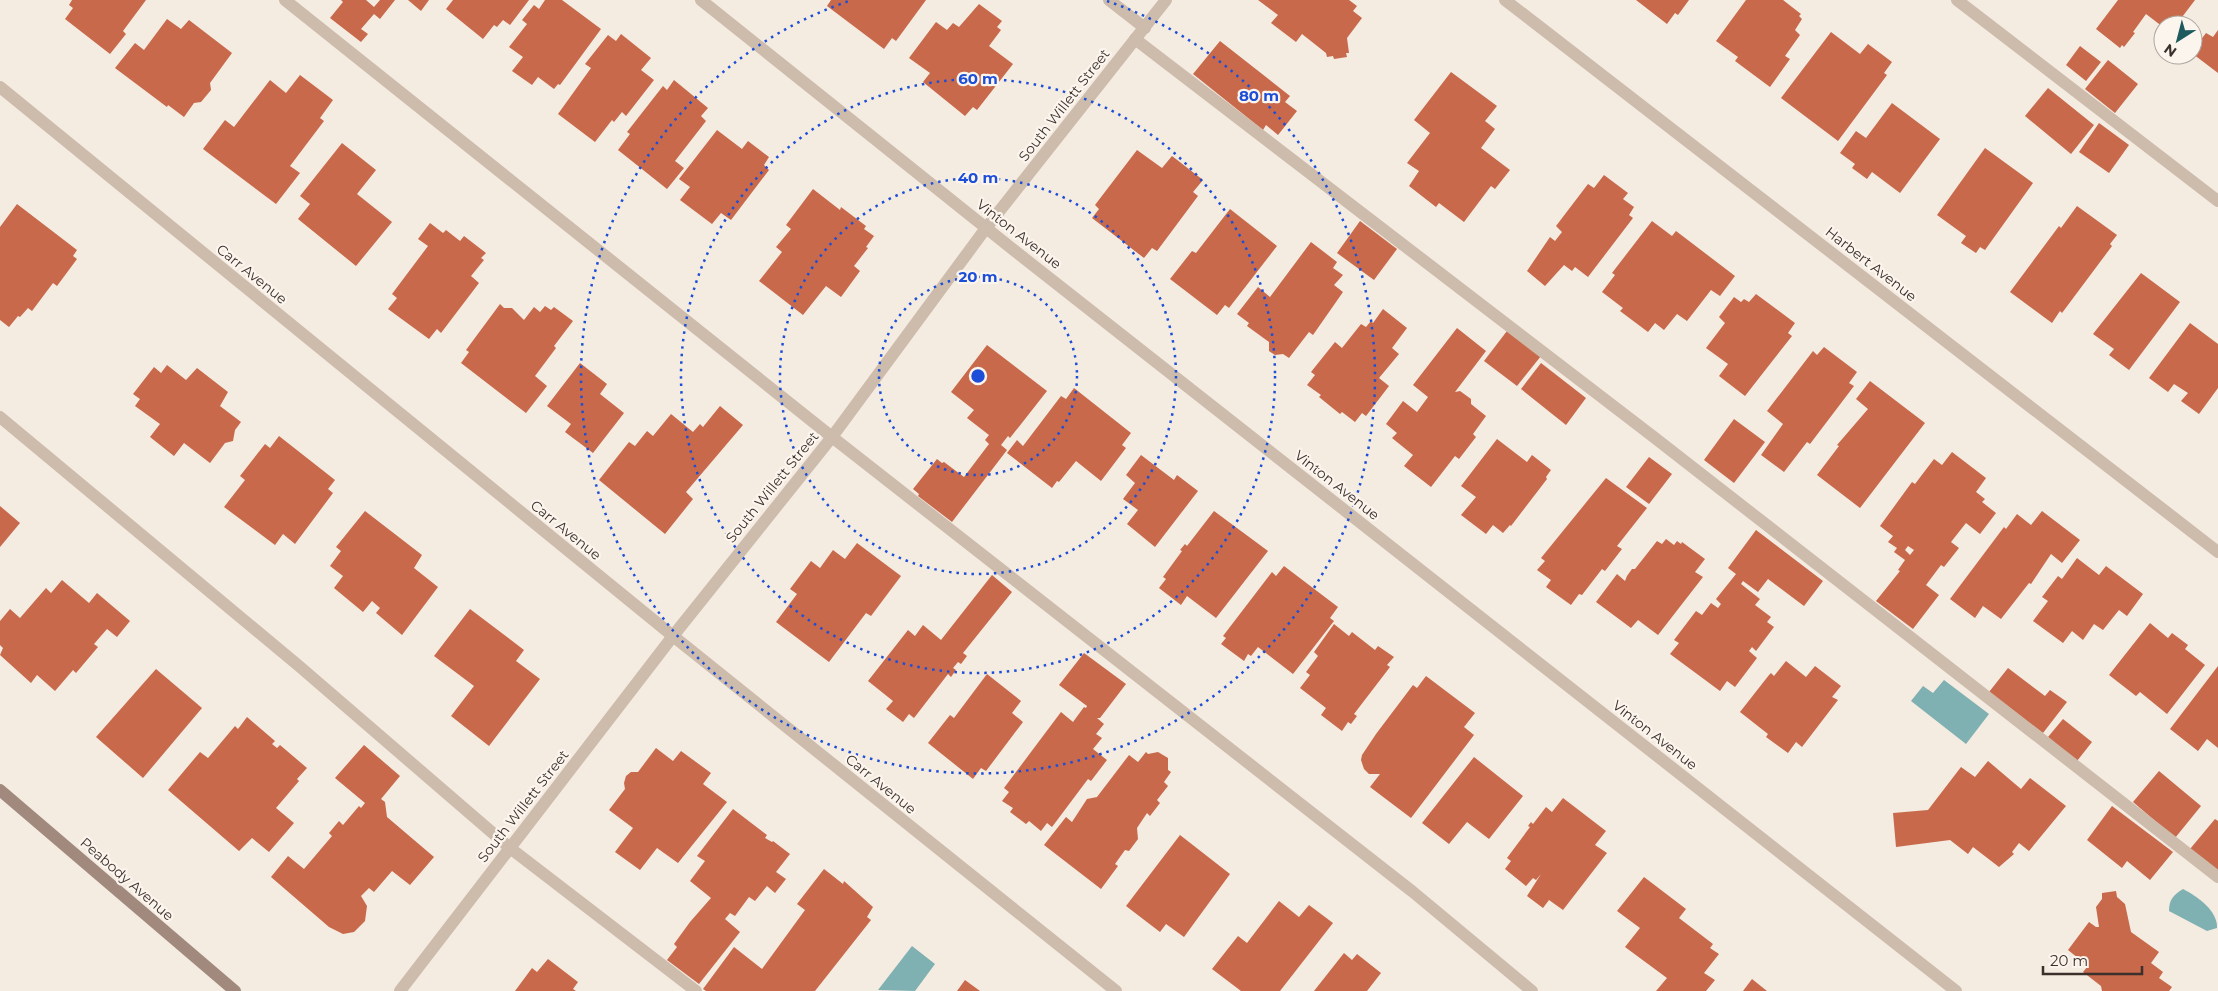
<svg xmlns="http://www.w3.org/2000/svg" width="2218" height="991" font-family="Montserrat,sans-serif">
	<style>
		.water { fill: #7fb0b2 }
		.building { fill: #c8694b; fill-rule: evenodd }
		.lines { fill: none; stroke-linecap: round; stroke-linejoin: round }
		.lane { stroke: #cdbbac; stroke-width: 12 }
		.street { stroke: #cdbbac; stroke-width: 12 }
		.secondary { stroke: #a18a7d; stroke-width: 12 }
		.ring { fill: none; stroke: #1d4ed8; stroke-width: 2.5; stroke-dasharray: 2.5 5 }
		.labels { text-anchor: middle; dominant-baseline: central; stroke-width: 4.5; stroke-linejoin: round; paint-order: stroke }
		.street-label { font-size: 14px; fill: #3b302b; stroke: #fbf5ee }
		.centre { fill: #1d4ed8; stroke: #fbf5ee; stroke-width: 2.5 }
		.ring-label { font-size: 15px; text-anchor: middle; font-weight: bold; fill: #1d4ed8; stroke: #fbf5ee; stroke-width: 4.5; stroke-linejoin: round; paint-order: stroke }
	</style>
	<rect width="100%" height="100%" fill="#f4ebe1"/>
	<g class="water">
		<path d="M1944,680L1989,714L1966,744L1911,701L1923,686L1933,693Z"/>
		<path d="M2183,889C2197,896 2218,911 2217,928L2207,931L2169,911C2169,900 2173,895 2183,889Z"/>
		<path d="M912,946L935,964L915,991L878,990Z"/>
	</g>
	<g class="building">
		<path d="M72,0H146L123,31L126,34L110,54L65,19L73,8L69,5Z"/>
		<path d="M341,0H366L374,7L380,0H395L380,19L374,14L361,29L368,34L361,42L330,18L343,2Z"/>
		<path d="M408,0H429L421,11Z"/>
		<path d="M453,0H529L510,25L503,20L497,27L494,25L483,39L446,9Z"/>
		<path d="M545,0H562L601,29L560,85L558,84L554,89L538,77L532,85L512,71L523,57L509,47L527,24L522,20L534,5L539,9Z"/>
		<path d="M831,0H926L896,41L892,38L884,49L827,6Z"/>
		<path d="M1258,0H1349L1357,6L1353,11L1362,18L1347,38L1349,53H1346L1347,57L1334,59L1333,56L1327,57L1326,53L1302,34L1296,42L1271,23L1278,15Z"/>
		<path d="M1636,0H1689L1678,15L1675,13L1667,24Z"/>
		<path d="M1746,0H1783L1801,14L1799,16L1802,19L1795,30L1800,35L1785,56L1790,59L1770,87L1735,61L1738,57L1716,41Z"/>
		<path d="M2118,0H2195L2176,25H2163V27L2146,14L2133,32L2135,33L2124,47L2122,45L2120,48L2096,29Z"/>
		<path d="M979,4L1002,21L997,27L1001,30L989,46L1013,64L977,110L973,107L965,116L923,82L930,73L909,58L936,22L947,30L953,23L959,27Z"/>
		<path d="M167,19L181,29L189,20L232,53L210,83L211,90L201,102L194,103L184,117L168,105L167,107L115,68L135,43L144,50Z"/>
		<path d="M2218,30V73L2193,54V50L2206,33L2213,37Z"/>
		<path d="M1831,32L1860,54L1868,44L1892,62L1884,73L1887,75L1838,141L1781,98Z"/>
		<path d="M621,34L651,58L641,70L654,80L626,116L622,112L614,122L612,120L595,142L558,114L591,68L585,64L608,35L616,41Z"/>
		<path d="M1220,41L1290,96L1285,102L1297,111L1278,135L1266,125L1263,130L1193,74Z"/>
		<path d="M2080,46L2101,62L2086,81L2066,65Z"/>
		<path d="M2108,60L2138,84L2115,113L2085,89Z"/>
		<path d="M1451,72L1497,106L1485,121L1495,129L1481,148L1510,170L1495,189L1491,186L1464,222L1439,203L1436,207L1409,186L1419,171L1407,163L1430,133L1414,120Z"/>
		<path d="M300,75L333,100L320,118L324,121L290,166L300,173L276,204L203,149L225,120L234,127L270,80L286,93Z"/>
		<path d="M674,80L708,108L701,116L706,121L675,161L684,168L667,189L618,150L630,134L627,132L663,86L667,90Z"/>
		<path d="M2048,88L2094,125L2071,154L2025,116Z"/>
		<path d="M1892,103L1940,139L1900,193L1872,172L1867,179L1852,168L1855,164L1840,153L1856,131L1866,138Z"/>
		<path d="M2099,123L2129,145L2109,173L2079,152Z"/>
		<path d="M717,130L742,149L748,141L769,157L764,165L769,170L731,220L721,213L712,224L680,200L690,187L679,179Z"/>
		<path d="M342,143L376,170L357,194L392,222L356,266L298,219L310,204L300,196Z"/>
		<path d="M1985,148L2033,183L1985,250L1980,247L1976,253L1961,243L1966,236L1937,215Z"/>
		<path d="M1137,150L1162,168L1172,156L1203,180L1193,192L1198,196L1157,251L1152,248L1144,258L1092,218L1099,209L1095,205Z"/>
		<path d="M1604,175L1628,193L1623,199L1634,207L1629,215L1633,218L1588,277L1575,267L1572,271L1564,265L1545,286L1527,271L1550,237L1555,241L1562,232L1556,226L1588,184L1594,188Z"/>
		<path d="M813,189L840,210L841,207L866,226L864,229L874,236L866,247L868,248L854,266L860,271L841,297L826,286L803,315L759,281L782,252L776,247L791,229L786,225Z"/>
		<path d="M17,204L77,250L73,256L77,259L57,286L53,283L32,311L28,308L20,317L18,316L9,327L0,320V227Z"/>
		<path d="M2077,206L2117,235L2110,244L2112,246L2062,313L2060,311L2052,323L2010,292L2059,226L2061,228Z"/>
		<path d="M1230,209L1277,246L1229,308L1225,305L1217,315L1170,279L1192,251L1196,253Z"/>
		<path d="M1360,221L1397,249L1374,280L1337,253Z"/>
		<path d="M1652,221L1672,236L1676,231L1735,276L1720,296L1711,290L1687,321L1677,314L1664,330L1655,323L1648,332L1620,311L1623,308L1602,292L1615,275L1612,273Z"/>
		<path d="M430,223L443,233L446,230L460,241L464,236L486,253L481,258L484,260L471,276L479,283L441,333L437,329L429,339L388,309L397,298L392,294L428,246L418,239Z"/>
		<path d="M1311,242L1337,262L1333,268L1343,275L1334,285L1343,292L1313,335L1309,332L1289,358L1283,354L1275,355L1269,351V342L1247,326L1249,323L1237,314L1258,287L1270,297Z"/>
		<path d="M2141,273L2180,302L2129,370L2109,355L2114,349L2093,334Z"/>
		<path d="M1756,294L1795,323L1788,333L1792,336L1745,396L1719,376L1728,364L1706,348L1725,323L1719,317L1734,297L1741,302L1744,299L1749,302Z"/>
		<path d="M500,304L504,308H512L524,320L534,307L540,312L545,306L551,310L554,307L573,321L554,346L556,348L535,376L547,386L526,413L461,363L469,352L466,350Z"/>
		<path d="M1383,309L1407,328L1392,348L1399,354L1379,378L1389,386L1366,416L1362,413L1355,422L1342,412L1340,414L1319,397L1321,395L1307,385L1315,375L1311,372L1335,342L1342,348L1361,324L1366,327L1371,321L1373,323Z"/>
		<path d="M2190,323L2218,344V388L2199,414L2181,401L2188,393L2174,384L2168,392L2149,378Z"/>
		<path d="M1457,328L1486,351L1455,392L1460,391L1471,399V404L1486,416L1473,434L1476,437L1459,459L1455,456L1431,487L1404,466L1413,455L1392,438L1397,433L1386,424L1403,401L1417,412L1428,397L1413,385Z"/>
		<path d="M1507,331L1541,356L1517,386L1484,361Z"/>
		<path d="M987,345L1047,391L1010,438L1008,436L1001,445L1007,450L952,522L918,496L919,494L913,489L937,459L942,463L944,462L964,477L989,444L985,440L989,435L967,418L974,410L951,392Z"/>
		<path d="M1824,347L1857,372L1849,383L1854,386L1810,444L1807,442L1784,472L1761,455L1783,424L1767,411L1813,351L1817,355Z"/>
		<path d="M580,363L607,384L600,394L624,413L593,453L565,432L571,424L547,406Z"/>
		<path d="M1541,363L1586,398L1566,425L1521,389Z"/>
		<path d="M167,365L186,380L197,368L228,392L220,406L241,422L235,430L233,441L225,443L210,463L184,443L174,456L150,437L160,424L135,406L140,399L133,394L154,367L161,373Z"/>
		<path d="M1870,381L1925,423L1860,508L1817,475L1839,446L1837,445L1868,409L1856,399Z"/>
		<path d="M1074,388L1131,433L1122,445L1126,448L1101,481L1076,461L1059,482L1057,481L1052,488L1007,453L1017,440L1023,446L1061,396L1066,399Z"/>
		<path d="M720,406L743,425L686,492L693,499L665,534L599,480L629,442L635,446L647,431L653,436L671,414L693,432L700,424L703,427Z"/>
		<path d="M1734,419L1765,442L1734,483L1704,460Z"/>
		<path d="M279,436L335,480L328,489L333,493L295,544L283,534L275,545L224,507L245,480L240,476L265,444L270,448Z"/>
		<path d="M1497,439L1527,462L1532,455L1551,470L1546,477L1547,479L1511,526L1510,525L1503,533L1493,525L1486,534L1461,515L1476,497L1461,486Z"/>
		<path d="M1952,452L1986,478L1976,492L1985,499L1982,502L1996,513L1980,534L1966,523L1951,542L1959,548L1944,567L1941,565L1926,585L1939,595L1913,629L1876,601L1900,571L1898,570L1905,560L1894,552L1897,548L1888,542L1893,536L1880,526L1912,482L1915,484L1934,459L1942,465ZM1908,546L1914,550L1910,555L1905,550Z"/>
		<path d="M1141,455L1174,480L1177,475L1198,491L1155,547L1127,524L1138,510L1123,499L1135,483L1126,475Z"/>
		<path d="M1649,457L1672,474L1649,504L1626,487Z"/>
		<path d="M1606,478L1647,508L1617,546L1622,549L1605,571L1602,569L1582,595L1579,594L1571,605L1546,587L1551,580L1537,570L1545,561L1541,558Z"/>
		<path d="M0,506L20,523L0,547Z"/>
		<path d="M365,511L422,555L414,568L438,587L402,635L376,613L380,608L372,601L363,612L334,588L343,576L330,566L341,551L336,547Z"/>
		<path d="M1214,511L1268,551L1216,618L1187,596L1181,605L1159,588L1166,579L1163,577L1182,551L1180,550L1185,544L1187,546Z"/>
		<path d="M2042,511L2080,540L2062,563L2051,554L2031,584L2029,583L2001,619L1983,606L1975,618L1950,599L2004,527L2006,529L2017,514L2031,525Z"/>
		<path d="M1756,530L1823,581L1804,606L1768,579L1758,592L1743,581L1741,584L1760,599L1755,605L1771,617L1767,622L1774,627L1756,651L1752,647L1749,651L1757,658L1735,687L1727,681L1720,691L1670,654L1679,643L1674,640L1696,611L1702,615L1711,603L1718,608L1721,604L1716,599L1736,574L1728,568Z"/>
		<path d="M1666,539L1674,545L1677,541L1681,544L1682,542L1705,559L1695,572L1703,577L1658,635L1638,620L1631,628L1596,602L1617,574L1625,581L1627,576L1632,569H1635L1657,541L1662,544Z"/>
		<path d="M857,543L901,576L871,616L866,613L829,662L776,622L797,594L790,589L811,561L820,568L833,550L845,559Z"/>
		<path d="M2077,558L2099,575L2106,566L2143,594L2127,616L2119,610L2103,630L2094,624L2083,640L2072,631L2063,643L2033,621L2048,601L2042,597L2058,576L2062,579Z"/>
		<path d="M1284,566L1338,607L1330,618L1334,621L1293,674L1258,647L1251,656L1248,654L1244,661L1221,644L1226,638L1223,636L1272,572L1276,576Z"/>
		<path d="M992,575L1012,592L963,653L967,656L961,664L958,662L953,668L956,670L951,677L948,674L914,718L909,714L903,722L886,709L893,701L868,681L908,630L915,636L923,625L941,640Z"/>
		<path d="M62,580L89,603L97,593L130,621L117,637L107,629L94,644L98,647L76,673L73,670L55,691L37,675L31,683L0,655L3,648L0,645V621L10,609L20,618L46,588L51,593Z"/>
		<path d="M470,609L524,650L516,661L540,679L489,746L451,716L474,686L434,656Z"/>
		<path d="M2150,623L2168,638L2172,633L2188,645L2185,649L2205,665L2167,714L2140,692L2136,696L2109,675Z"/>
		<path d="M1334,624L1349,636L1352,632L1375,650L1378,646L1394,657L1387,665L1390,667L1354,714L1357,716L1351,724L1348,722L1342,731L1321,715L1326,708L1300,688L1310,675L1306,672L1318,656L1314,652Z"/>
		<path d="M1084,653L1126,684L1100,718H1097L1104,724L1096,734L1102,738L1093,749L1107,760L1091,781L1088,779L1052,827L1047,823L1041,831L1029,821L1026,824L1010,812L1013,808L1002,801L1009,792L1004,788L1061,712L1073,722L1084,707L1086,708L1087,706L1059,685Z"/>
		<path d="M1786,661L1806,677L1815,666L1841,686L1832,697L1838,700L1802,747L1796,742L1788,753L1766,737L1768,734L1740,712L1769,675L1771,673L1774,676Z"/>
		<path d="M2218,666V748L2207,739L2198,751L2170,729Z"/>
		<path d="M2008,668L2045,696L2050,690L2067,702L2043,733L1989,692Z"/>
		<path d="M156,669L202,708L143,778L96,737Z"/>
		<path d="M987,674L1021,701L1012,713L1023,722L986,771L981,768L973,779L928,743L950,715L954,718Z"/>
		<path d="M1426,676L1475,713L1464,727L1474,735L1411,818L1370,787L1380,774H1369L1364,769L1361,760L1362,755L1376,734L1413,685L1417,688Z"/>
		<path d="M247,717L275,741L272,744L277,748L280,745L307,768L297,779L299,781L276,808L294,823L269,852L252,838L239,851L168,790L200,752L208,758L235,726L238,729Z"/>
		<path d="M2063,719L2092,742L2077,761L2048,737Z"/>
		<path d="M364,745L400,776L381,799L385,802L387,817L434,857L410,885L392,871L374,892L369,888L361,896L367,906L365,921L354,932L343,934L329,927L271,877L288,856L304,869L332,836L329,833L339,821L343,825L359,806L361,808L365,803L335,778Z"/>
		<path d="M656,748L673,761L681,751L711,773L703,784L727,802L678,863L657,848L640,870L615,852L633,828L609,810L625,789L624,783L626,776L631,772H638Z"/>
		<path d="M1146,752L1148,754L1158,752L1168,758V770L1171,772L1164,782L1168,786L1157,800L1160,803L1150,816L1147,813L1137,828L1138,839L1129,851L1125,850L1115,864L1118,866L1101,889L1044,845L1066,817L1072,822L1087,799L1097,797L1129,755L1138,762Z"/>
		<path d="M1474,757L1523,796L1489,839L1467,822L1449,844L1422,823Z"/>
		<path d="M1988,761L2021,789L2030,778L2066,806L2029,851L2019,843L2012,852L2014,854L1999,867L1973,847L1968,854L1950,840L1896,847L1893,813L1928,810L1961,767L1975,777Z"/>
		<path d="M2159,771L2201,806L2175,838L2133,802Z"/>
		<path d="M1563,798L1606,831L1595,845L1607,853L1563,910L1549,900L1543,908L1527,896L1541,874L1536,880L1533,878L1526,886L1505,869L1511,861L1507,858L1530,827L1528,826L1531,822L1533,824L1546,807L1552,812Z"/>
		<path d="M2112,806L2173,852L2150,880L2127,861L2122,868L2087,840Z"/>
		<path d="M733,809L767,835L765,838L772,842L773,841L790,854L776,872L786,879L775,893L767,886L755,901L749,897L735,916L730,913L725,919L740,932L699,984L667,960L677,947L674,944L690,922L711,898L690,881L705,861L697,856Z"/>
		<path d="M2215,819L2218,821V871L2190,849Z"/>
		<path d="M1180,835L1230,874L1184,937L1166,924L1160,932L1126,906Z"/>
		<path d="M824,869L843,884L844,881L873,907L867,917L871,920L815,991H706L703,989L734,947L762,969L805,910L797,904Z"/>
		<path d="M1644,877L1686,909L1679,918L1713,944L1710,948L1719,954L1704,973L1715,980L1706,991H1656L1667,978L1625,947L1640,928L1617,911Z"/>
		<path d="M2116,891L2117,897L2125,904L2131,932L2159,952L2151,963L2163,972L2159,978L2172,987L2169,991H2102L2101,986L2083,972L2088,966L2068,950L2089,922L2096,927H2099L2096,907L2102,899V893Z"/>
		<path d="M1279,901L1299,917L1309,905L1333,923L1280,991H1241L1212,969L1238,936L1247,943Z"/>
		<path d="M1344,953L1352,960L1357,954L1381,973L1367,991H1314Z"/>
		<path d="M548,959L578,982L573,989L576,991H515L532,968L537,972Z"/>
		<path d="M1752,979L1767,991H1743Z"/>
		<path d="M965,980L980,991H957Z"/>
	</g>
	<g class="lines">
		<g class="lane">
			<path d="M285,0L832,437L1413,892L1532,991"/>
			<path d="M1109,0L1145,28"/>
			<path d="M1957,0L2218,201"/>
			<path d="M1135,39L1655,438L2218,877"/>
			<path d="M0,417L299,666L510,848L696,991"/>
		</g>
		<g class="street">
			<path d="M701,0L1015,251L1956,991"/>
			<path d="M1505,0L2218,552"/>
			<path d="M0,87L673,636L1116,991"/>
			<path d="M400,991L673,636L832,437L986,228L1166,0"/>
		</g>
		<path class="secondary" d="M0,790L235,991"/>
	</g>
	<g class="ring">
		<circle cx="978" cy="376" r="99"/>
		<circle cx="978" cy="376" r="198"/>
		<circle cx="978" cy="376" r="297"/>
		<path d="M1107 1A397 397 0 1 1 849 1"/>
	</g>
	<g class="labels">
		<g class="street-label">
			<text transform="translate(1064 105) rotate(-52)">South Willett Street</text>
			<text transform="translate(1019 234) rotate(38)">Vinton Avenue</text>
			<text transform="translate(1871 264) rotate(38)">Harbert Avenue</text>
			<text transform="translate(252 274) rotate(39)">Carr Avenue</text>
			<text transform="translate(1337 485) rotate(38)">Vinton Avenue</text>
			<text transform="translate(772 487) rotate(-51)">South Willett Street</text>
			<text transform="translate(566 530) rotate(39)">Carr Avenue</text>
			<text transform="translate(1655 735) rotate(38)">Vinton Avenue</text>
			<text transform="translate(881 784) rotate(39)">Carr Avenue</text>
			<text transform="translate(523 806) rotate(-52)">South Willett Street</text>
			<text transform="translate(127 879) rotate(41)">Peabody Avenue</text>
		</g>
	</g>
	<circle cx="978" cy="376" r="8" class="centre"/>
	<g class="ring-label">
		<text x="978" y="84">60 m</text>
		<text x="1259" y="101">80 m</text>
		<text x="978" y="183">40 m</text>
		<text x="978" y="282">20 m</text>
	</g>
	<g transform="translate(2178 40) rotate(216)"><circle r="24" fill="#fbf5ee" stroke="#aea6a0"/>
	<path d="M0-4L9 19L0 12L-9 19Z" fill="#1f5a5e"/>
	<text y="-8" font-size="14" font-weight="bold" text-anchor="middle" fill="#3b302b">N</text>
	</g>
	<path d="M2043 966v8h99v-8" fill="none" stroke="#3b302b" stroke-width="2.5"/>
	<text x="2050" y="966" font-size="15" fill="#3b302b" stroke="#fbf5ee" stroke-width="4" paint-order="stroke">20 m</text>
</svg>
